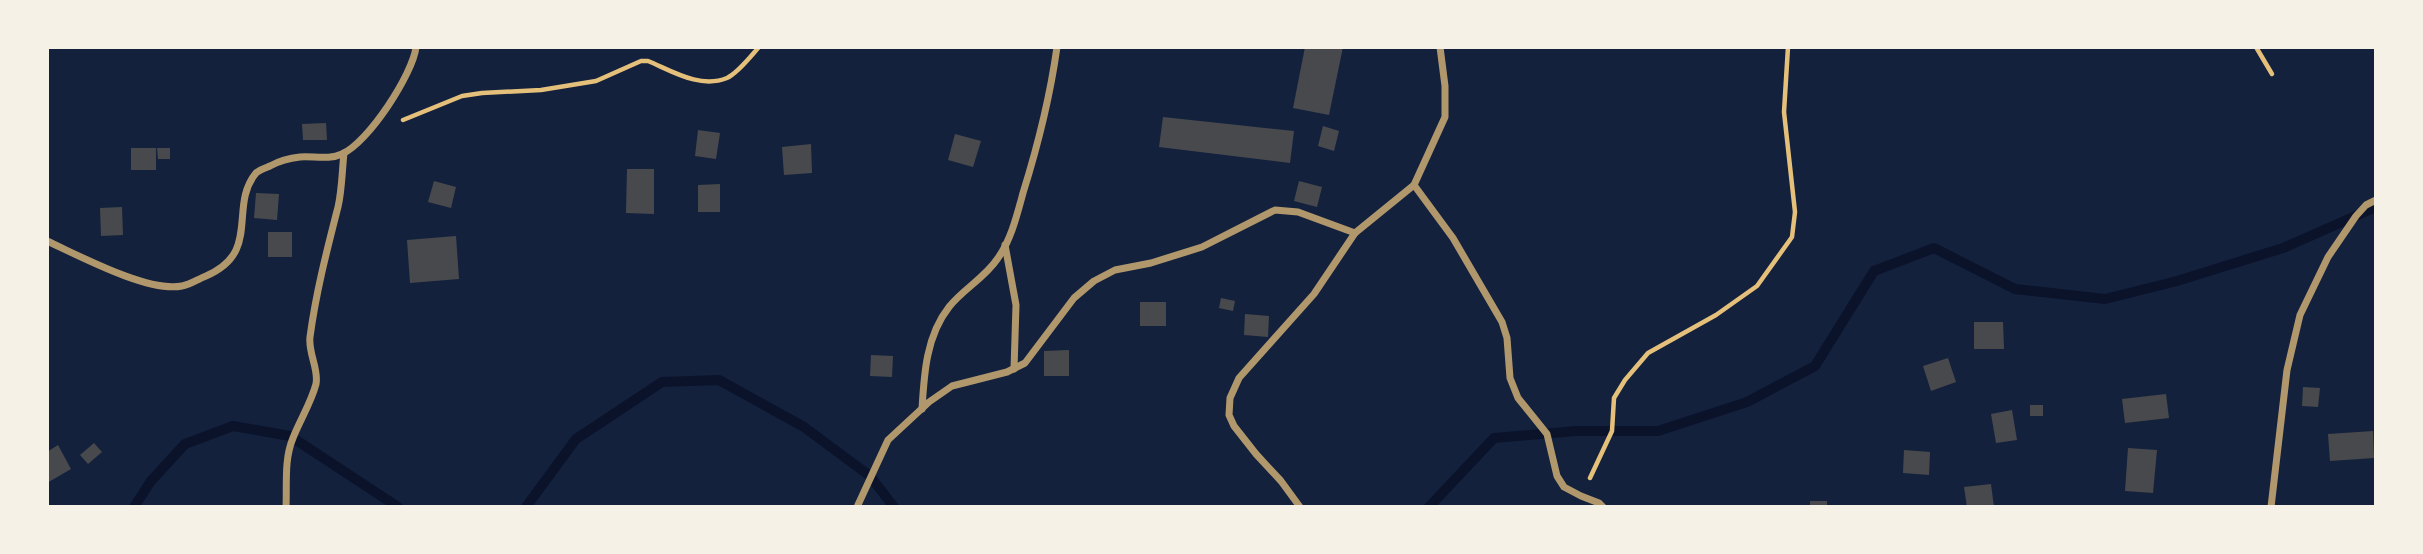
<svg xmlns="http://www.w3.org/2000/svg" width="2423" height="554" font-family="Helvetica,sans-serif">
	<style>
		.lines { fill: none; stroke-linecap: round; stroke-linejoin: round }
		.stream { stroke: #0b132b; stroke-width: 10 }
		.building { fill: #48494c }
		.path { stroke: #e5c07b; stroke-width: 4.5 }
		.minor { stroke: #b1986c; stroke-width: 7 }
	</style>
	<rect width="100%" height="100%" fill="#14213d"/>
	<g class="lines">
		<g class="stream">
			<path d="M134,507L151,481L185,444L233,426L290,436L398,507"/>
			<path d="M526,507L576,439L662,382L719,380L804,427L870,476L894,507"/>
			<path d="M1429,507L1494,438L1576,431H1658L1747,402L1815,366L1874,271L1934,248L2015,289L2105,299L2177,281L2283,248L2376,207"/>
		</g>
	</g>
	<g class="building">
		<path d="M1305,47H1343L1329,115L1293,108Z"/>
		<path d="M1163,117L1294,131L1290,163L1159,147Z"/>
		<path d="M326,123L327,140H303L302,124Z"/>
		<path d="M1323,126L1339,131L1334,151L1318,146Z"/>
		<path d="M698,130L720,133L716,159L695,156Z"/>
		<path d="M955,134L981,141L973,167L948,160Z"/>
		<path d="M811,144L812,173L784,175L782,147Z"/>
		<rect x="131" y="148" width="25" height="22"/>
		<path d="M157,148H170V159H158Z"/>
		<path d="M627,169H654V214L626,213Z"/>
		<path d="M434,181L456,187L451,208L428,202Z"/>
		<path d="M1299,181L1322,187L1317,207L1294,201Z"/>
		<path d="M720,184V212H698V185Z"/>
		<path d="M256,193L279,194L277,220L254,218Z"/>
		<path d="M122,207L123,235L101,236L100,208Z"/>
		<rect x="268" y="232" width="24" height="25"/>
		<path d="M456,236L459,279L410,283L407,240Z"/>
		<path d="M1221,298L1235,301L1233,311L1219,308Z"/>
		<rect x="1140" y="302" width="26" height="24"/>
		<path d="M1245,314L1269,316L1268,337L1244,335Z"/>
		<path d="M1974,322H2003L2004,349H1974Z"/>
		<path d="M1069,350V376H1044V351Z"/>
		<path d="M871,355L893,356L892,377L870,376Z"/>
		<path d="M1948,358L1956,382L1931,391L1923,366Z"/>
		<path d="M2303,387L2320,388L2318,407L2302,406Z"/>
		<path d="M2166,394L2169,418L2125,423L2122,399Z"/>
		<rect x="2030" y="405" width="13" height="11"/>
		<path d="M2012,410L2017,440L1996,443L1991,414Z"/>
		<path d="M2373,431L2374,458L2330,461L2328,434Z"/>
		<path d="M94,443L102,452L88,464L80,455Z"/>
		<path d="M58,445L71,469L47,483V452Z"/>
		<path d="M2128,448L2157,450L2153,493L2125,491Z"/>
		<path d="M1904,450L1930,452L1929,475L1903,473Z"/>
		<path d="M1991,484L1994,507H1967L1964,487Z"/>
		<rect x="1810" y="501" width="17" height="6"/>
	</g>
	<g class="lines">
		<g class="path">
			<path d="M2256,47L2272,74"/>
			<path d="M403,120L462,96L482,93L541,90L596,81L641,61H648C672,71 700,89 727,78C738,73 751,56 759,47"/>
			<path d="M1590,478L1612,431L1614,398L1625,380L1648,353L1716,315L1757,286L1792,237L1795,212L1784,112L1788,47"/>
		</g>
		<g class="minor">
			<path d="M1414,185L1453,238L1502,322L1507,338L1510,378L1518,398L1547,434L1557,476L1564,487L1581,496L1599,503L1603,507"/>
			<path d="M47,241C78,255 148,293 182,286C190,285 198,279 206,276C262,252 228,207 256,173C259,170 265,168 270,166C279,161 290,158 300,157C314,156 329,160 342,154C368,143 413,74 416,47"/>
			<path d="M1005,245L1016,305L1014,369"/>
			<path d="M922,409C924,375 926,336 949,307C963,289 985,278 998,258C1011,240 1017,215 1023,193C1038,145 1050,97 1057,47"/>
			<path d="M286,507C287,484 284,459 293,438C300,420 311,403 316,384C319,369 308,353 310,337C316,292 327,250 338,207C342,190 342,171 344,153"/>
			<path d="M857,507L888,440L929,402L952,386L1007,372L1025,363L1074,298L1094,281L1115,270L1151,263L1202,247L1275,210L1298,212L1355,233"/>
			<path d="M1300,507L1281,481L1256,454L1234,426L1229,415L1230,398L1239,378L1314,294L1355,233L1414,185L1445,117V86L1440,47"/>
			<path d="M2271,507L2287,370L2300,315L2328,257L2356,216L2366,205L2376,200"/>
		</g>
	</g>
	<rect width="2423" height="554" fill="none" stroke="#f6f1e7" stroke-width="98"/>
</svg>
